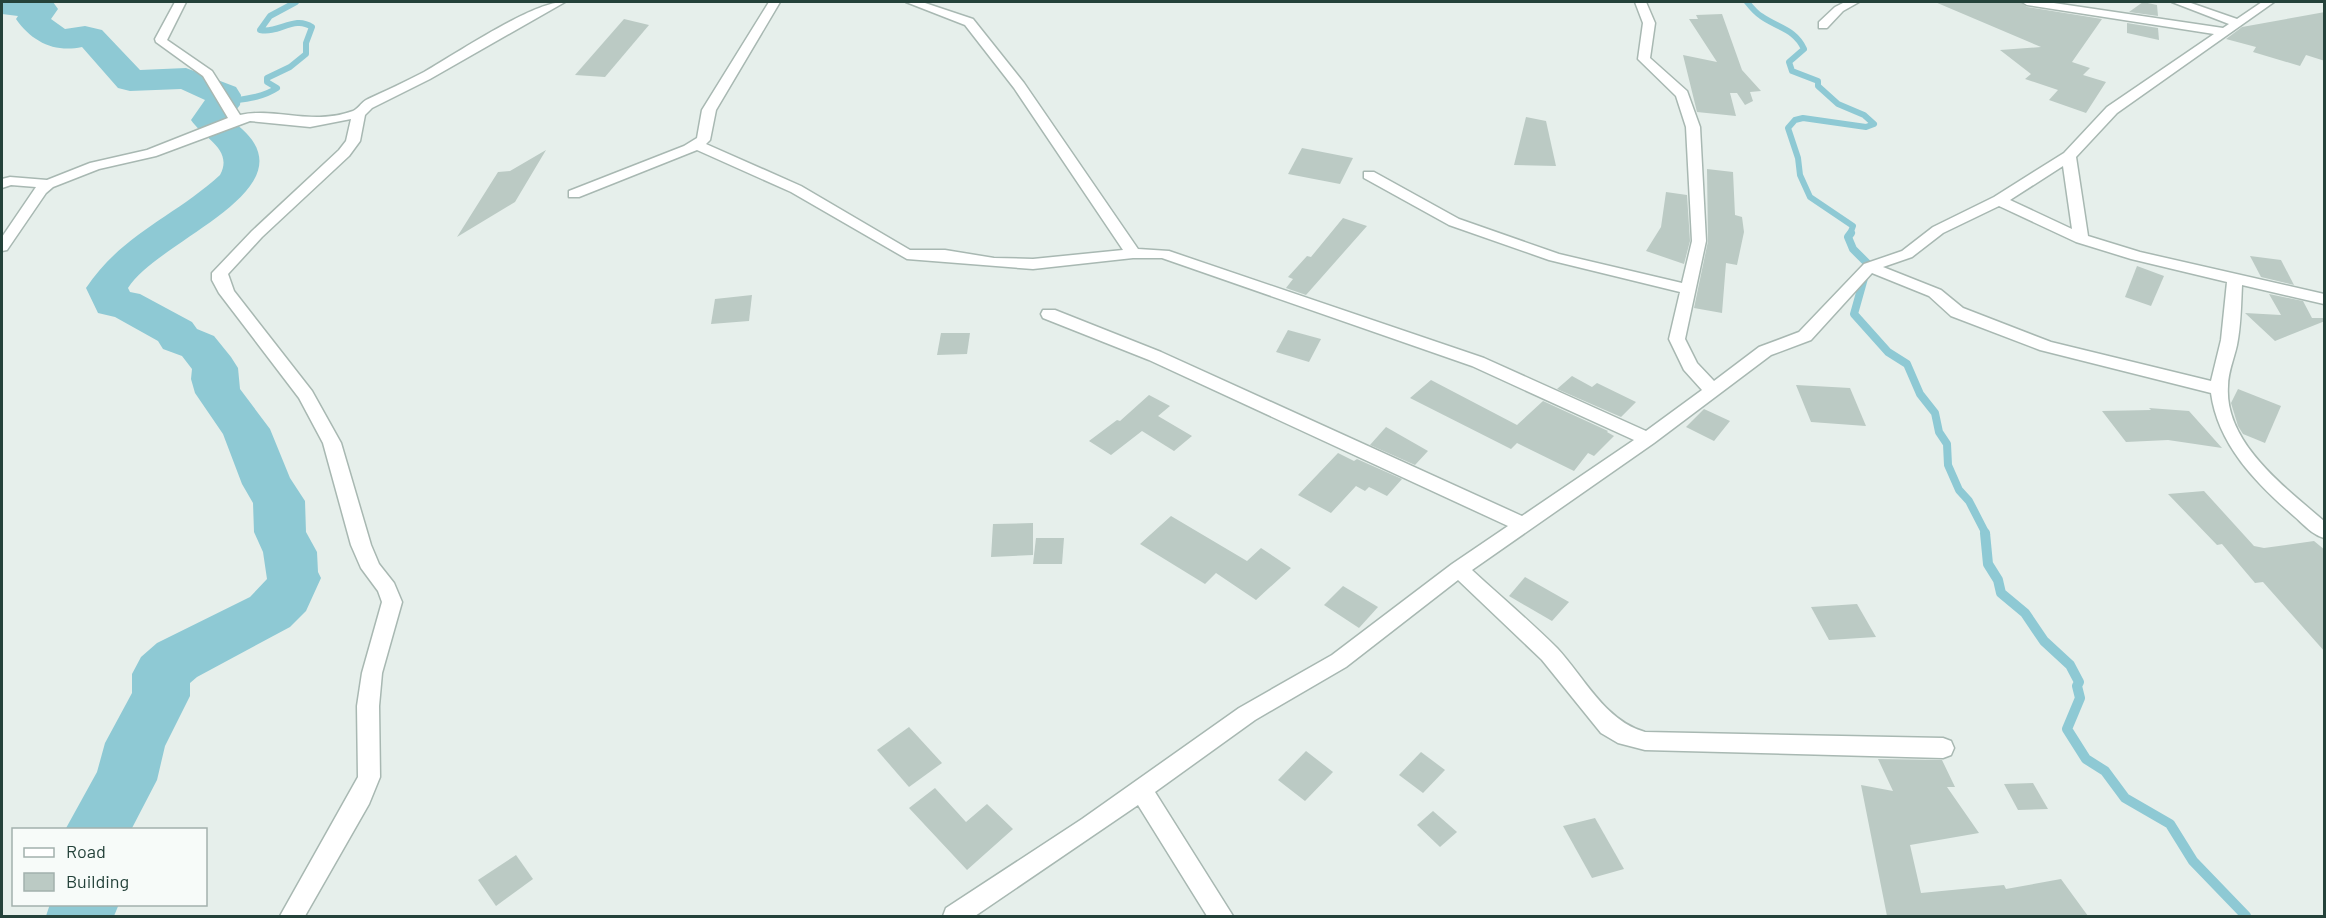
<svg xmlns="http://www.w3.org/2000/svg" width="2326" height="918" font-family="Barlow,sans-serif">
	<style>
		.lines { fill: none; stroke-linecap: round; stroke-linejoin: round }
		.stream-far2 { stroke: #8ec9d4; stroke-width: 6 }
		.stream-far1 { stroke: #8ec9d4; stroke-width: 8 }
		.stream { stroke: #8ec9d4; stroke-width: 10 }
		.river { fill: #8ec9d4; fill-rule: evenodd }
		.building { fill: #bbcac4 }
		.minor-casing { stroke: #a8b8b2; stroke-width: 3 }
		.minor { fill: #fff; fill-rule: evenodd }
	</style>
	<rect width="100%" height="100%" fill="#e6efeb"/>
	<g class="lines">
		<g class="stream-far2">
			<path d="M1747,2C1751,7 1756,13 1761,16C1778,28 1795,29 1804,49L1789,62L1792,71L1818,81V86L1838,104L1864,115L1874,124L1866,127L1803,118L1795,120L1788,128L1798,158L1800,175L1810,197L1853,226L1850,234"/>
			<path d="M223,102C242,99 260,99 277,88L267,82V78L290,67L306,54V43L312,27C294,15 279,34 260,30L270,16L296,2"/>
		</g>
		<path class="stream-far1" d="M1851,233L1848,237L1853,249L1868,264L1854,314L1888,352L1907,364L1920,394L1935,413L1939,432L1947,444L1948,465L1959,490L1969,501L1986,534"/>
		<path class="stream" d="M1985,533L1988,564L1998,580L2001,593L2025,613L2044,641L2070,665L2079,682L2077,686L2080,698L2067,729L2086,759L2105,771L2125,798L2170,824L2193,861L2246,916"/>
		<g class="river">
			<path d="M2,2H53L58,9L51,19L65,29L85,26L102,30L140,70L186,68L236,87L241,95L240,105L229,119C327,185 160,237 128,288L130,292L140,294L192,322L197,329L214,336L231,357L238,368L240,389L270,429L290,478L305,501L306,532L317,552L318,572L321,578L306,611L290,627L197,677L190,683V696L165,746L157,780L131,830H65L97,772L105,743L132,693V674L141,657L157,643L250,597L267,579L263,552L254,532L253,503L242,484L223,434L195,393L191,379L192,369L182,356L163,349L158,341L115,317L98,313L86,288C122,234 174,217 220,175C234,149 203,138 191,120L205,100L181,89L130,91L118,88L82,47C55,53 32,42 16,19L18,16L2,14Z"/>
			<path d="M50,904H119L114,916H46Z"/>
		</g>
	</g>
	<g class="building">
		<path d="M1935,2H2020L2027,7L2102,19L2072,62L2090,68L2083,75L2106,82L2086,113L2049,100L2058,90L2025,79L2031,74L2000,50L2041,47Z"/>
		<path d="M2143,2L2157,5L2158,16L2129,12Z"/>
		<path d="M2325,12V61L2306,55L2300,66L2253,52L2256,47L2226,39L2242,27Z"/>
		<path d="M1722,14L1742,70L1761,91L1750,92L1753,101L1745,105L1737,93H1730L1736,116L1697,112L1683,55L1717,62L1689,19H1698L1696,15Z"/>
		<path d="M624,19L649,25L605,77L575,75Z"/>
		<path d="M2127,23L2158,28L2159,40L2127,33Z"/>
		<path d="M1526,117L1546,121L1556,166L1514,165Z"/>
		<path d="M1302,148L1353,158L1340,184L1288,174Z"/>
		<path d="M546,150L515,202L457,237L498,172L510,171Z"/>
		<path d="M1707,169L1733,172L1735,215L1742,217L1744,232L1737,265L1726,263L1722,313L1694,308L1708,241Z"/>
		<path d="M1666,192L1687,195L1690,241L1684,264L1646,251L1661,227Z"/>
		<path d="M1343,218L1367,226L1306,295L1286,288L1293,279L1288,277L1307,256L1311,257Z"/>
		<path d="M2250,256L2281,260L2294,285L2261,277Z"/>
		<path d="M2137,266L2164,276L2151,306L2125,297Z"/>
		<path d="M2269,294L2303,301L2312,318H2325V321L2275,341L2245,313L2281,315Z"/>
		<path d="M752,295L749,321L711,324L715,299Z"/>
		<path d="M1288,330L1321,339L1309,362L1276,352Z"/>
		<path d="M941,333H970L967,354L937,355Z"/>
		<path d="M1572,376L1592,387L1597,383L1636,402L1621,417L1557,389Z"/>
		<path d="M1431,380L1517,425L1543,401L1608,431L1607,432L1614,436L1594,456L1588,453L1574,471L1517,443L1511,449L1410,398Z"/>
		<path d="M1796,385L1850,388L1866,426L1811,422Z"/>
		<path d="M2238,389L2281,406L2265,443L2243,434L2238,426L2231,403Z"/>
		<path d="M1149,395L1170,406L1158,416L1192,436L1174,451L1142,431L1111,455L1089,441L1117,420L1120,421Z"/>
		<path d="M2149,408L2189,411L2222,448L2168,440L2126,442L2102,411L2151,410Z"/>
		<path d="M1704,409L1730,421L1714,441L1686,427Z"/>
		<path d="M1386,427L1428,451L1415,465L1370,445Z"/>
		<path d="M1338,453L1354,461L1357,459L1402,479L1387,496L1369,487L1365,491L1356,486L1331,513L1298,495Z"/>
		<path d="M2204,491L2254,546L2264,548L2314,541L2325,550V652L2263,582L2255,583L2222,544L2217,545L2168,494Z"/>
		<path d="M1171,516L1247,561L1261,548L1291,568L1256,600L1216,573L1205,584L1140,544Z"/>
		<path d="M1033,523V555L991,557L993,524Z"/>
		<path d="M1036,538H1064L1062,564H1033Z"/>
		<path d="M1525,577L1569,602L1552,621L1509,596Z"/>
		<path d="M1343,586L1378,607L1359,628L1324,605Z"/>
		<path d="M1857,604L1876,637L1829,640L1811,607Z"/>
		<path d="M909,727L942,763L909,787L877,750Z"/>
		<path d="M1306,751L1333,772L1305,801L1278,780Z"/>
		<path d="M1421,752L1445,770L1423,793L1399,775Z"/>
		<path d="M1878,759L1942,760L1955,787H1947L1979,833L1910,845L1921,893L2004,885L2006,889L2061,879L2088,916H1887L1861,785L1893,791Z"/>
		<path d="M2033,783L2048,809L2018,810L2004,784Z"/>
		<path d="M935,788L966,822L987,804L1013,829L967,870L909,808Z"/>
		<path d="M1433,811L1457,832L1440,847L1417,825Z"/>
		<path d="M1595,818L1624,869L1592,878L1563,826Z"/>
		<path d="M516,855L533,879L496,906L478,880Z"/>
	</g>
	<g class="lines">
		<defs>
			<g id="minor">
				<path d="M175,2H186L167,40L212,71L240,115C276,107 312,126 353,111C358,109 361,103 366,100C385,91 405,82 424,72C454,55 535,0 565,2L430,79L372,108L365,115L360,141L349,156L262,237L228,274L234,291L312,391L341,443L371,545L379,564L394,583L402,602L382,673L379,706L380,777L369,804L305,916H280L358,777L357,706L362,673L382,602L378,591L361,568L351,545L323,443L299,398L219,293L212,280V273L252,231L339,150L346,141L351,119L310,127L250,121L156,156L99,169L53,187L46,193L7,250L2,251V237L36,187L11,185L2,188V179L10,177L47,180L90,163L147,150L228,118L203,76L156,42L155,39Z"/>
				<path d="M769,2H780L716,110L710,140L706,144L801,186L910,250H945L994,258L1033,259L1123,250L1014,88L965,25L906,2H922L973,19L1024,83L1138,249L1169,251L1484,358L1646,431L1702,390L1684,370L1669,339L1680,292L1549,260L1449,225L1364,178V172H1374L1459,219L1559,254L1682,283L1692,241L1686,127L1676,96L1638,59L1643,23L1635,2H1646L1655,23L1650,58L1687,91L1700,127L1706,241L1685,339L1697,363L1714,381L1759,347L1799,332L1864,264L1902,251L1933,227L1994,197L2064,153L2107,107L2214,34L2027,5L2022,2H2047L2223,28L2229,24L2172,2H2188L2237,19L2262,2H2274L2117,113L2076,157L2088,236L2140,252L2324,294V304L2242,285C2241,305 2241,325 2237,345C2234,359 2228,372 2228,386C2224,443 2286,488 2324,521V538C2313,535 2304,525 2295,517C2256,483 2218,445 2211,393L2040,350L1951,316L1929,296L1872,273L1811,340L1771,355L1654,443L1472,570C1500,596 1530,621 1557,648C1584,677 1605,721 1645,732L1943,738L1951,741L1954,748L1951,755L1943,758L1645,750L1618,743L1601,733L1542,660L1458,580L1346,667L1255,720L1155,792L1233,916H1207L1138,805L975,916H943L946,908L1082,819L1239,708L1332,655L1452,564L1508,526L1149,360L1043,318L1041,314L1043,310H1055L1161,352L1522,516L1634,440L1472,366L1162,258H1133L1033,269L907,259L791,192L697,150L579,197H569V191L684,146L697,138L702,110ZM2063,166L2072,229L2010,200ZM1999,206L2076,242L2131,259L2227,282L2221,340L2211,381L2051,342L1963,308L1941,290L1883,267L1912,257L1943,233Z"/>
				<path d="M1845,2H1859L1843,11L1827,28H1819V22L1835,7Z"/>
			</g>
		</defs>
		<use href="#minor" class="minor-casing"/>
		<use href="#minor" class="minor"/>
	</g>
	<rect width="2326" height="918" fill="none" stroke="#24423a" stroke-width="6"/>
	<rect x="12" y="828" width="195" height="78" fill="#f7fbf9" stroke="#a3b1ad" stroke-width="1.5"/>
	<rect x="24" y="848" width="30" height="9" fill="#ffffff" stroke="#a3b1ad" stroke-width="1.5"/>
	<text x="66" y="858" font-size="18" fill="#24423a">Road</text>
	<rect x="24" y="873" width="30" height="18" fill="#bbcac4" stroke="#a3b1ad" stroke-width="1.5"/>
	<text x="66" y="888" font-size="18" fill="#24423a">Building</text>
</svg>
